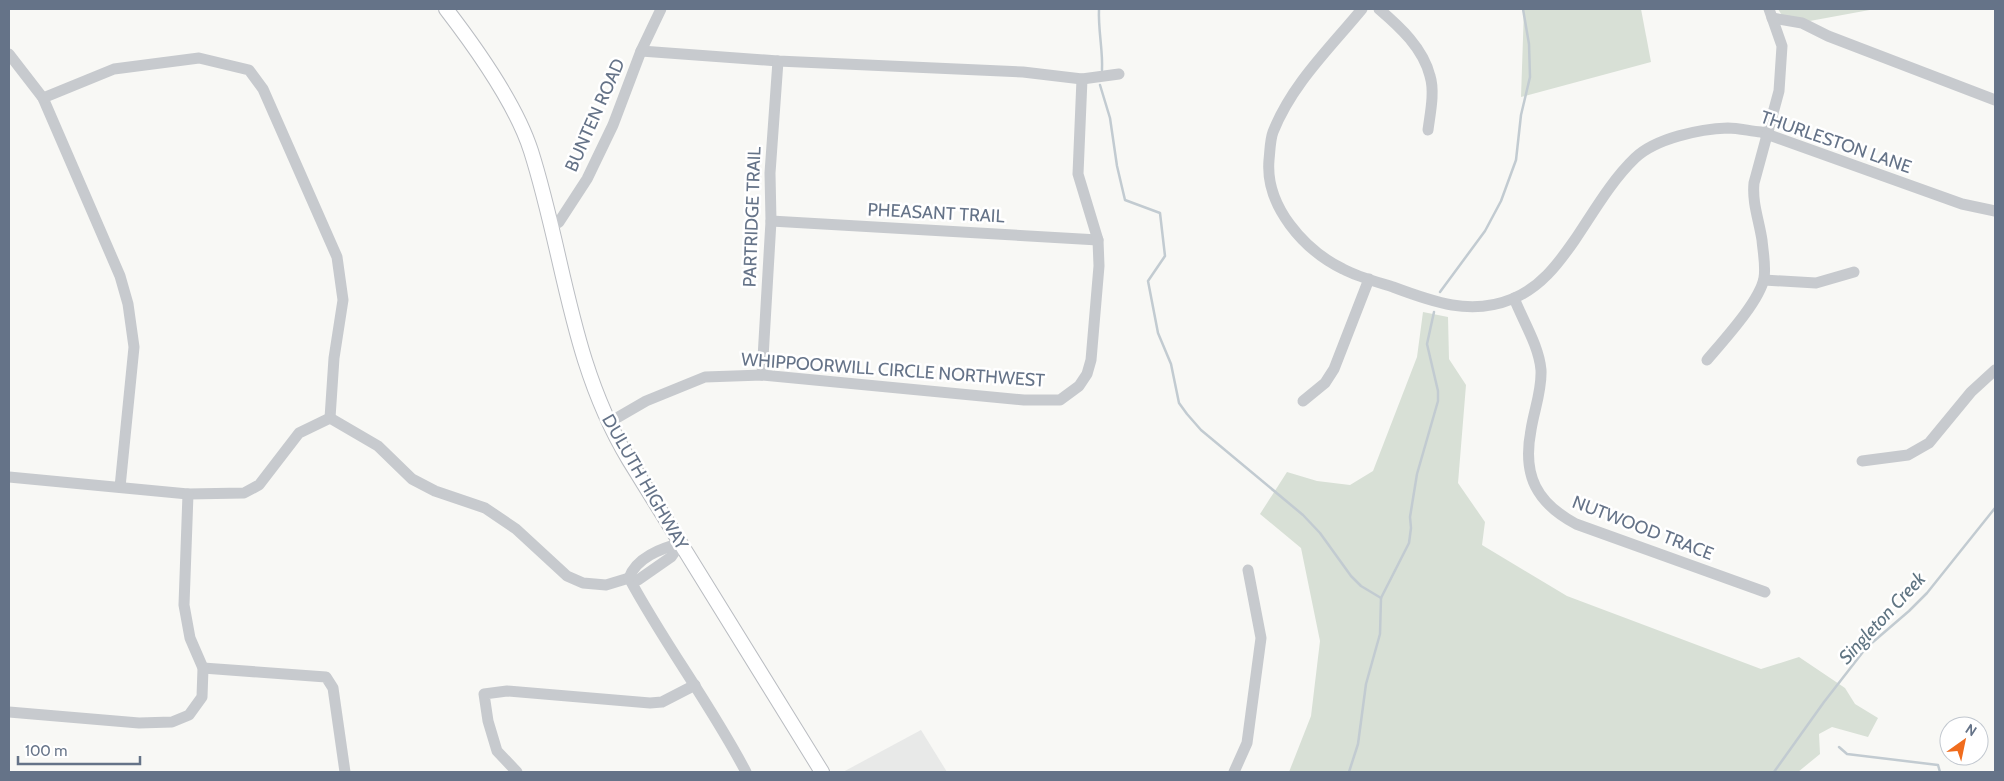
<svg xmlns="http://www.w3.org/2000/svg" width="2004" height="781" font-family="Cabin,sans-serif">
	<style>
		.built { fill: #e8e9e8 }
		.green { fill: #d8e0d6 }
		.lines { fill: none; stroke-linecap: round; stroke-linejoin: round }
		.stream { stroke: #c2cbd1; stroke-width: 2.5 }
		.major-casing { stroke: #babdc2; stroke-width: 16 }
		.minor { stroke: #c7cace; stroke-width: 11 }
		.major { stroke: #fff; stroke-width: 14 }
		.labels { text-anchor: middle; dominant-baseline: central; stroke-width: 5; stroke-linejoin: round; paint-order: stroke }
		.street-label { font-size: 18px; fill: #657388; stroke: #fff }
		.water-label { font-size: 19px; font-style: italic; fill: #607583; stroke: #fff }
	</style>
	<rect width="100%" height="100%" fill="#f8f8f5"/>
	<path class="built" d="M921,730L947,772H843Z"/>
	<g class="green">
		<path d="M1524,9H1641L1651,62L1521,97Z"/>
		<path d="M1778,9H1875L1788,25Z"/>
		<path d="M1423,312L1448,317L1449,359L1466,385L1458,483L1485,522L1482,545L1567,596L1761,669L1799,657L1845,688L1855,704L1878,718L1868,737L1832,727L1819,734L1820,754L1798,772H1289L1311,716L1320,641L1301,548L1260,514L1287,472L1317,481L1350,485L1373,471L1417,357Z"/>
	</g>
	<g class="lines">
		<g class="stream">
			<path d="M1099,9C1098,30 1103,50 1102,70"/>
			<path d="M1100,85L1110,118L1117,166L1125,200L1160,213L1165,256L1148,281L1158,333L1171,364L1179,403L1187,414L1201,430L1303,515L1320,533L1351,576L1361,586L1381,598"/>
			<path d="M1440,292L1485,231L1501,201L1516,160L1521,115L1530,77L1529,44L1523,9"/>
			<path d="M1839,747L1847,754L1938,765L1940,772"/>
			<path d="M1349,772L1358,744L1366,684L1380,634L1381,598L1409,543L1411,528L1410,517L1417,474L1438,401V391L1427,344L1434,312"/>
			<path d="M1774,772L1824,702L1866,648L1909,611L1927,593L1995,508"/>
		</g>
		<defs>
			<path id="major" d="M446,9C476,48 516,104 531,151C565,258 570,362 629,460L822,772"/>
		</defs>
		<use href="#major" class="major-casing"/>
		<g class="minor">
			<path d="M1362,9C1330,48 1292,84 1273,132C1270,140 1270,151 1269,160C1265,206 1304,250 1343,269C1358,277 1377,282 1393,287C1433,302 1471,316 1512,299C1540,288 1558,264 1574,241C1593,213 1611,181 1635,158C1656,138 1700,129 1728,128C1738,128 1750,131 1761,132L1962,204L1995,211"/>
			<path d="M1379,9C1400,27 1423,48 1430,76C1435,92 1430,114 1428,130"/>
			<path d="M1772,18L1802,23L1828,36L1995,100"/>
			<path d="M641,51L778,61L1023,72L1082,79L1119,74"/>
			<path d="M9,54L43,98L120,276L128,304L134,347L120,487"/>
			<path d="M43,98L114,69L199,58L249,70L263,89L337,257L343,300L334,358L330,418"/>
			<path d="M771,221L1098,240"/>
			<path d="M551,227L559,222L587,179L613,125L641,51L661,9"/>
			<path d="M1764,280L1816,283L1854,272"/>
			<path d="M1514,298C1523,321 1539,346 1541,370C1542,391 1534,410 1531,430C1522,476 1537,503 1576,524L1765,592"/>
			<path d="M1707,360C1723,341 1760,301 1764,278C1766,266 1763,252 1762,240C1759,220 1752,203 1754,183L1779,91L1782,46L1769,9"/>
			<path d="M762,375L771,221L770,173L778,61"/>
			<path d="M1303,401L1325,383L1334,369L1369,279"/>
			<path d="M330,418L378,446L412,479L435,491L485,508L516,529L567,576L583,583L606,585L629,578L638,580L671,557L680,544"/>
			<path d="M608,423L646,401L705,377L762,375L1024,400H1060L1079,386L1087,374L1091,360L1099,266L1098,240L1078,174L1082,79"/>
			<path d="M1862,461L1908,455L1929,443L1971,392L1995,370"/>
			<path d="M9,477L188,494L244,493L259,485L299,433L330,418"/>
			<path d="M629,578C665,645 711,705 746,772"/>
			<path d="M629,578C636,558 661,548 680,544"/>
			<path d="M203,668L326,677L333,688L345,772"/>
			<path d="M9,712L139,723L172,722L189,715L202,697L203,668L190,638L184,605L188,494"/>
			<path d="M517,772L497,751L488,721L484,694L507,691L650,703L662,702L695,685"/>
			<path d="M1234,772L1247,743L1261,638L1248,570"/>
		</g>
		<use href="#major" class="major"/>
	</g>
	<g class="labels">
		<g class="street-label">
			<text transform="translate(595 115) rotate(-66)">BUNTEN ROAD</text>
			<text transform="translate(1836 142) rotate(19)">THURLESTON LANE</text>
			<text transform="translate(936 213) rotate(3)">PHEASANT TRAIL</text>
			<text transform="translate(752 217) rotate(-88)">PARTRIDGE TRAIL</text>
			<text transform="translate(893 370) rotate(4)">WHIPPOORWILL CIRCLE NORTHWEST</text>
			<text transform="translate(645 482) rotate(60)">DULUTH HIGHWAY</text>
			<text transform="translate(1643 528) rotate(21)">NUTWOOD TRACE</text>
		</g>
		<g class="water-label">
			<text transform="translate(1882 618) rotate(-47)">Singleton Creek</text>
		</g>
	</g>
	<rect width="2004" height="781" fill="none" stroke="#657388" stroke-width="20"/>
	<g transform="translate(1964 741) rotate(33)"><circle r="24" fill="#ffffff" stroke="#c1c7cf"/>
	<path d="M0-4L9 19L0 12L-9 19Z" fill="#f06c1d"/>
	<text y="-8" font-size="14" font-weight="bold" text-anchor="middle" fill="#657388">N</text>
	</g>
	<path d="M18 756v8h122v-8" fill="none" stroke="#657388" stroke-width="2.5"/>
	<text x="25" y="756" font-size="15" fill="#657388" stroke="#ffffff" stroke-width="4" paint-order="stroke">100 m</text>
</svg>
